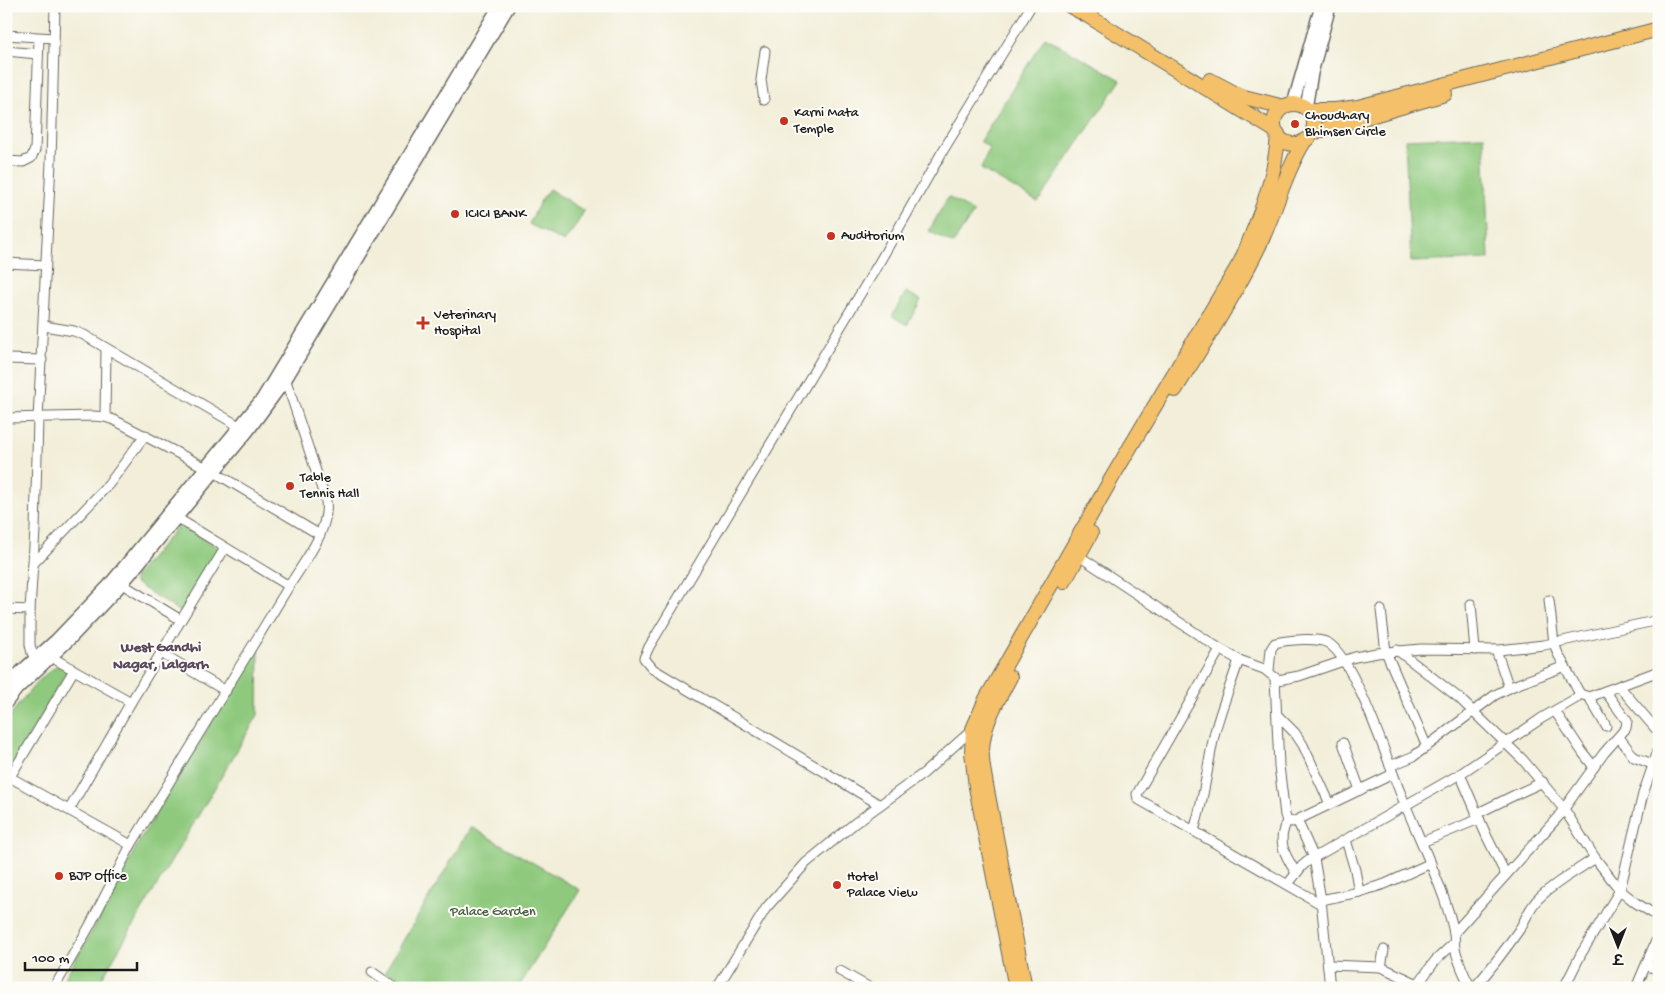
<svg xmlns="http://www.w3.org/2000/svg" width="1665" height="994" font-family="'Gochi Hand','Playpen Sans Deva',sans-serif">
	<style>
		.green { fill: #8ec97d; stroke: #55724c }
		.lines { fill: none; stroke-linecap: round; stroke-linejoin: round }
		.minor-casing { stroke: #67665e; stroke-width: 11 }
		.tertiary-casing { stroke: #67665e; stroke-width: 14 }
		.primary-casing { stroke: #67665e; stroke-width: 16 }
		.minor { stroke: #fff; stroke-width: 9 }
		.tertiary { stroke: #fff; stroke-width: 11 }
		.primary { stroke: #f4c16a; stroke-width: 14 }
		.poi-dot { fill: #c8321e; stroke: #fdfcf7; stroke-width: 2 }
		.labels { text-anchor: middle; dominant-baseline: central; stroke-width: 4; stroke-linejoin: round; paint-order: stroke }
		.poi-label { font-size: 14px; fill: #1c1c1c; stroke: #fdfcf7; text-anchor: start }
		.park-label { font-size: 14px; fill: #4a6143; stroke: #fdfcf7 }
		.neighbourhood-label { font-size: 15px; font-weight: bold; fill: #5a485c; stroke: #fdfcf7 }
	</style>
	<rect width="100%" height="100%" fill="#fdfcf7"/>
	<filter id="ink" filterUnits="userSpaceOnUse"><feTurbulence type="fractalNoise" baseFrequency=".02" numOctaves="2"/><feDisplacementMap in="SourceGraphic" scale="10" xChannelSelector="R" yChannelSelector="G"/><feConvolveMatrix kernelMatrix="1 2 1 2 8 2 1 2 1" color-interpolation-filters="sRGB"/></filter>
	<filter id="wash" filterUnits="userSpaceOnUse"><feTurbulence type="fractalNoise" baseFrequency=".0096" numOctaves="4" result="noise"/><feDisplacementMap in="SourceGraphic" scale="20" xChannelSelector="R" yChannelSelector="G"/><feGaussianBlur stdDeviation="1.12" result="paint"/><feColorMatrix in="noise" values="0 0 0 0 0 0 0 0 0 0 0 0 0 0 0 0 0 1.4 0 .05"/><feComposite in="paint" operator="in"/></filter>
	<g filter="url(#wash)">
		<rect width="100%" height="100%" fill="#f2eed9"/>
		<g class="green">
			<path d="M1045,37L1121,80L1038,202L981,169L989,148L980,141Z"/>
			<path d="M1484,136L1489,259L1411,262L1405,139Z"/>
			<path d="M549,189L584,211L575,227L564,242L529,224L541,200Z"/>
			<path d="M948,197L974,212L953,244L929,231Z"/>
			<path d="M906,292L921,300L907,325L892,316Z"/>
			<path d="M180,524L220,549L182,613L134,582L135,576Z"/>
			<path d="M259,649L258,715L96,988H59L113,895L137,845L242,672Z"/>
			<path d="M59,665L67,669V672L9,770L6,768V720C20,704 40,674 59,665Z"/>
			<path d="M471,827L580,890L518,988H409L384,973Z"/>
		</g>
	</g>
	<g filter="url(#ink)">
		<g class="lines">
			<defs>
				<g id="minor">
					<path d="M6,35L54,38"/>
					<path d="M6,51L38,54"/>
					<path d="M764,100L761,80L765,51"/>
					<path d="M6,161L23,162L31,158L35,150L39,38"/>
					<path d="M6,263L45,265"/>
					<path d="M44,326L74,331L84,335L244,429"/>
					<path d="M6,359L42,360"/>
					<path d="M284,375L326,501C330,530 304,562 289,586"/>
					<path d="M105,417L106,349"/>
					<path d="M6,418L93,416L105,417L114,420L214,472L320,535"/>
					<path d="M1079,556L1220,649L1239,660L1264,669L1278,680L1299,676L1355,657L1377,653L1421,649L1499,650L1544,645L1659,620"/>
					<path d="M33,564L109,484L145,435"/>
					<path d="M122,584L181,620"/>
					<path d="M1549,600L1554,643L1558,654L1580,694L1589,697L1606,726"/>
					<path d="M1471,604L1475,650"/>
					<path d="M6,609L30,610"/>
					<path d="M1381,610L1386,652L1427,747"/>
					<path d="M1220,649L1137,794L1138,799L1321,904"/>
					<path d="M1397,650L1459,698L1523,760L1564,809L1595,858L1620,890L1636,903L1659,917"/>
					<path d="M1496,650L1509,688"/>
					<path d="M161,653L226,691"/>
					<path d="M51,657L131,702"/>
					<path d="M40,663L32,653L30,645V610L35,530L38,419L51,162L55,6"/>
					<path d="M1269,671L1271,649L1275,643C1287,640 1317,637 1328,643C1354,658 1388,762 1400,792C1415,829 1432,864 1445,901C1448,911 1453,924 1454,934C1455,939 1454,944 1455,949C1459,963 1464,975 1471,988"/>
					<path d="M1275,678L1279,766L1285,815L1287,821L1293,822L1393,774"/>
					<path d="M1619,686L1655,728L1659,730"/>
					<path d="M1589,697L1659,671"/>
					<path d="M1555,711L1583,753L1594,767"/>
					<path d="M1277,715L1295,733L1303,745L1330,804"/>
					<path d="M1619,737L1634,757L1652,764"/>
					<path d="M1343,743L1360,790"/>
					<path d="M1390,766L1414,756L1495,695L1513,686L1565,666"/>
					<path d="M1460,774L1487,837L1506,875"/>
					<path d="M6,775L131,845"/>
					<path d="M10,777L74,670"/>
					<path d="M880,805L653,669L644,658L649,647L880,261L941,154L1031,6"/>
					<path d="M69,810L131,702L225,548"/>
					<path d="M1476,814L1519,793L1543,782"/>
					<path d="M1297,820L1314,858L1321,900L1330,988"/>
					<path d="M1287,821C1276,842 1285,855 1296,873"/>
					<path d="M1194,830C1204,800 1207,768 1214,736C1220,710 1231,685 1239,660"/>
					<path d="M1346,840L1355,870L1359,892"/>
					<path d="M1422,842L1479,819"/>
					<path d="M1288,884L1302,866L1308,861L1460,774L1542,718L1575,699L1580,694"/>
					<path d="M1321,900L1359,892L1385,884L1431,863"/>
					<path d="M1454,933L1558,817L1604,753L1626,728L1627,721L1605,691"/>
					<path d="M1384,950L1381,967L1418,984"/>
					<path d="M1328,965L1381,967"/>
					<path d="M1646,965L1659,970"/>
					<path d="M840,971L870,988"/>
					<path d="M372,972L395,988"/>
					<path d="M54,988L89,927L131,845L289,586L177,518"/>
					<path d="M717,988L766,908L806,863L855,823L924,773L973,729"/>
					<path d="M1415,988L1435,961L1454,943"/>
					<path d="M1474,988C1490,970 1505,950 1519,930C1526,920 1529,907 1539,898C1555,882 1577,871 1595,858"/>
					<path d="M1564,988L1581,954L1620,890L1643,794L1659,748"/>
					<path d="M1636,988L1659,934"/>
				</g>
				<g id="tertiary">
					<path d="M1293,104L1321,6"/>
					<path d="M1306,108L1312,73L1330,6"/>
					<path d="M6,688L17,675L56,640L109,585L262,399L499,6"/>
					<path d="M6,703L17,689L70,639L122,584L248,431L286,379L509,6"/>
				</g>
				<g id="primary">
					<path d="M1070,6L1088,16L1276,131"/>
					<path d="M1210,80L1240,96L1284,107"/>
					<circle cx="1294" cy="124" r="20"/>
					<path d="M1309,110H1335L1358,107L1659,29"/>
					<path d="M1312,133L1445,94"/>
					<path d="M1175,390C1204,343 1234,297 1258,248C1275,213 1284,174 1305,140"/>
					<path d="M1064,582L1091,533"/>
					<path d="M1010,677C998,700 983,723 982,750C981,761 984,773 986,785L1025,988"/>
					<path d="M1016,988L976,787L972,752L973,729L986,699L1113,476L1241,261C1258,221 1276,178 1278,134"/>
				</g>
			</defs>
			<use href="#minor" class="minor-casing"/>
			<use href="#tertiary" class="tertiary-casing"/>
			<use href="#primary" class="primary-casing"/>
			<use href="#minor" class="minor"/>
			<use href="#tertiary" class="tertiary"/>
			<use href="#primary" class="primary"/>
		</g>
	</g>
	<g class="poi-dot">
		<circle cx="784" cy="121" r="5"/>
		<circle cx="1295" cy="124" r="5"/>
		<circle cx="455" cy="214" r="5"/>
		<circle cx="831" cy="236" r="5"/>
		<path d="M420.5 315.5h5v5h5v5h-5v5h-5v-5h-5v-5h5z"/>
		<circle cx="290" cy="486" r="5"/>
		<circle cx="59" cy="876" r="5"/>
		<circle cx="837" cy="885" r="5"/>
	</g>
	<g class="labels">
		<g class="poi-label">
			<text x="794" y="113">Karni Mata<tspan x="794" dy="16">Temple</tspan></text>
			<text x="1305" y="116">Choudhary<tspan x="1305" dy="16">Bhimsen Circle</tspan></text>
			<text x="465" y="214">ICICI BANK</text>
			<text x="841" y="236">Auditorium</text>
			<text x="434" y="315">Veterinary<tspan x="434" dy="16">Hospital</tspan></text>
			<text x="300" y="478">Table<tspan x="300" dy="16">Tennis Hall</tspan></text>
			<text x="69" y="876">BJP Office</text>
			<text x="847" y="877">Hotel<tspan x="847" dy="16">Palace View</tspan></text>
		</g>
		<g class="park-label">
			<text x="493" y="912">Palace Garden</text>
		</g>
		<g class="neighbourhood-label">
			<text x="161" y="648">West Gandhi<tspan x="161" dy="17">Nagar, Lalgarh</tspan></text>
		</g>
	</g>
	<rect width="1665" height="994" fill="none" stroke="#fdfcf7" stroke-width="25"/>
	<g transform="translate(1618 946) rotate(180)" stroke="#fdfcf7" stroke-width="4" paint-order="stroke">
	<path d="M0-4L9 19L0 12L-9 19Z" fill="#1c1c1c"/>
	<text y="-8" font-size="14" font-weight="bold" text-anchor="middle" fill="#1c1c1c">उ</text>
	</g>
	<path d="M25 962v8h112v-8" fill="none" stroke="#1c1c1c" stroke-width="2.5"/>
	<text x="32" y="962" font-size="15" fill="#1c1c1c" stroke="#fdfcf7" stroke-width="4" paint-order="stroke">100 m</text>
</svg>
